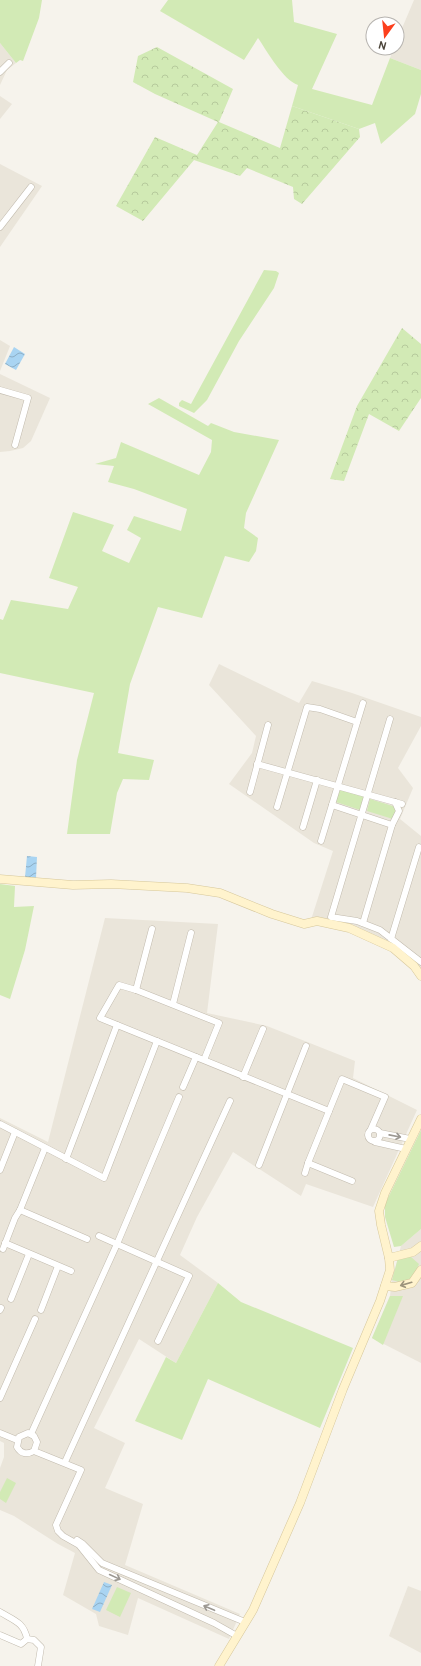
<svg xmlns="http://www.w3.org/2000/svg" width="421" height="1666" font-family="Overpass,sans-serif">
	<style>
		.residential { fill: #eae5da }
		.grass { fill: #d2eab5 }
		.forest { fill: url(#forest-crowns) }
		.water { fill: url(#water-waves) }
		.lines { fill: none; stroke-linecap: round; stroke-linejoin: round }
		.street-casing { stroke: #c2bbae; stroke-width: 7 }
		.secondary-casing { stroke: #d6c79b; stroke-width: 9 }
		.street { stroke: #fff; stroke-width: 6 }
		.secondary { stroke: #fff3cd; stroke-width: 8 }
		.oneway { stroke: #9c9892 }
		.oneway2 { stroke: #9c937c }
	</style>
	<defs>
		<pattern id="forest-crowns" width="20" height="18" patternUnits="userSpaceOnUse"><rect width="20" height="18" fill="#d2eab5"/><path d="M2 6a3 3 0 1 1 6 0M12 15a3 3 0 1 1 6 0" fill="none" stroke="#b6ca9c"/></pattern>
		<pattern id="water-waves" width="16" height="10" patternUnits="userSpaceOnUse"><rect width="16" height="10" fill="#a9d4f2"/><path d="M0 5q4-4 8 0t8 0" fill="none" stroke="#8caec5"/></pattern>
	</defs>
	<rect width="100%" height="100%" fill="#f6f3ec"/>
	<g class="residential">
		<path d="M414,0H421V70L390,58L394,48H397V40Z"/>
		<path d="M0,43L16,63L7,70L0,85Z"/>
		<path d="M0,96L12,104L0,119Z"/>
		<path d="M0,164L42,186L0,247Z"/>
		<path d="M0,340L10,346L0,371Z"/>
		<path d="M0,374L50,398L31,441L23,448L10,451L0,452Z"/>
		<path d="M219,664L299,703L312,681L352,693L421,717V726L398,768L413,788L400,819L421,836V976L393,948L349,928L310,923L333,851L314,843L229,784L252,753L256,736L209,685Z"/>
		<path d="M105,918L218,924L207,1013L267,1026L355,1061L353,1078L417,1110L373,1207L306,1184L301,1196L233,1152L197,1217L180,1255L218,1283L176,1363L139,1339L94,1428L125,1443L105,1488L143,1504L125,1565L240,1614L229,1639L138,1598L128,1635L99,1626L96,1614L63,1595L75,1553L58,1544L14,1516L0,1510V1468L4,1457V1443L0,1441V1118L48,1142Z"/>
		<path d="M421,1229V1363L372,1338L390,1296L392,1280L401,1246Z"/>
		<path d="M408,1586L421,1591V1653L389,1636Z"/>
	</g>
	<g class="grass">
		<path d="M0,0H42L39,18L23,61L20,60L16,63L0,43Z"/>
		<path d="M168,0H292L294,22L337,34L312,89L372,105L390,58L421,70V94L415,114L381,144L375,123L359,129L292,106L298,85C283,80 267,51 258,38L244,60L160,11Z"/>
		<path d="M264,270L276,271L279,273L274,288L239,341L207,400L194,413L179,406V403L182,400L191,404Z"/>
		<path d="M159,398L208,426L211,423L234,432L279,440L246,513L244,528L258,538L256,551L249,562L225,556L202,618L158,607L130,684L118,753L154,760L149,780L123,779L117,793L110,834H67L77,760L94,693L0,673V619L3,620L11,600L68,609L78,587L49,578L73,512L114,525L102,551L129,563L141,538L127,530L134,516L181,531L187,509L134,489L108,482L114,466L95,464L116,458L121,442L199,475L211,452L212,440L148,404Z"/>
		<path d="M340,789L364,797L360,810L336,802Z"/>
		<path d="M370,799L399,808L396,820L367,811Z"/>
		<path d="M0,884L15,886L14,907L34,906L25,950L10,999L0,995Z"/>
		<path d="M421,1130V1229L401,1246L394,1247L385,1217V1204Z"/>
		<path d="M410,1256L419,1264L412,1279L399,1282L392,1280L398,1258Z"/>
		<path d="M218,1283L241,1302L353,1348L320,1428L208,1379L182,1440L135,1421L166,1357L176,1363Z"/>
		<path d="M390,1296H403L383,1345L372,1338Z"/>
		<path d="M7,1478L16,1483L6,1503L0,1499V1492Z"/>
		<path d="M117,1587L131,1593L120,1617L106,1610Z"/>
	</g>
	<g class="forest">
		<path d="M157,47L233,89L219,122L280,148L292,106L359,129L360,137L302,204L294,199L293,187L247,168L240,176L194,160L143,221L116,206L155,137L197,155L218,122L155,94L133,82L138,56Z"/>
		<path d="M402,328L421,344V398L399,431L369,414L344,481L330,479L357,406Z"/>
	</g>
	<g class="water">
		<path d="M14,347L25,354L16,370L5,364Z"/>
		<path d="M27,856L37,857L36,878L25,877Z"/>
		<path d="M104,1582L112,1585L100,1612L92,1609Z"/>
	</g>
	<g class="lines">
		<defs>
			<g id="street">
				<path d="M0,72L9,63"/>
				<path d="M0,227L31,187"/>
				<path d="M0,390L28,398L15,445"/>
				<path d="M390,719L331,917L357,921L380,930L421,962"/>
				<path d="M257,764L402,804"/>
				<path d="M250,792L268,725"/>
				<path d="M332,805L392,825"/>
				<path d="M277,807L307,707L320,709L357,722"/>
				<path d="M303,827L317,780"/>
				<path d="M321,841L363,703"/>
				<path d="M363,923L392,825L399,811L395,802"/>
				<path d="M391,939L419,847"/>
				<path d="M136,990L152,929"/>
				<path d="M173,1004L191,933"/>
				<path d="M204,1060L219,1023L136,990L119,985L100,1018L329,1111"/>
				<path d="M243,1077L263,1029"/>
				<path d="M183,1087L196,1057"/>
				<path d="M0,1124L104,1178L157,1041"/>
				<circle cx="374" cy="1135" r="6"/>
				<path d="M380,1133L410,1139"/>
				<path d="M375,1142L406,1149"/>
				<path d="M66,1159L117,1025"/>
				<path d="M259,1165L306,1046"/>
				<path d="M0,1170L15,1132"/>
				<path d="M305,1173L308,1163"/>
				<path d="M352,1181L308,1163L342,1079L385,1097L371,1129"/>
				<path d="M20,1210L87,1239"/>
				<path d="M99,1236L189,1276L158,1341"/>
				<path d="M5,1243L71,1271"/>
				<path d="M3,1249L15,1218L20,1210L45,1148"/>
				<path d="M11,1299L29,1254"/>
				<path d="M0,1310L1,1308"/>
				<path d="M41,1310L58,1266"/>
				<path d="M0,1398L35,1319"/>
				<path d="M0,1433L17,1440"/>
				<path d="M31,1434L117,1244L179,1097"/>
				<path d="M34,1451L37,1442L34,1436L28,1433L19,1437L17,1447C21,1454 27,1455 34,1451L81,1470L56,1525L58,1531L63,1536L79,1545L99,1570L214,1623L237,1636"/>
				<path d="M65,1462L230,1101"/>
				<path d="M77,1540L83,1544L102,1563L245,1622"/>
				<path d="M0,1612C13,1620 24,1622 27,1639"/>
				<path d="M0,1635L21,1644L27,1639L34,1640L41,1647L38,1666"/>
			</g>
			<g id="secondary">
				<path d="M0,879L73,885L111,884L187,888L220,893L272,914L304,924L317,921L349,928L393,948L414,966L421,976"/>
				<path d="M389,1258L413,1252L421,1246"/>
				<path d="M385,1286L395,1287L412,1283L421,1270"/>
				<path d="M219,1666L253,1610L300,1503L343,1389L380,1301L390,1270L389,1258L381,1225L379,1211L385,1193L421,1119"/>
			</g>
		</defs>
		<use href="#street" class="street-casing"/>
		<use href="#secondary" class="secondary-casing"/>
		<use href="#street" class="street"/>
		<use href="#secondary" class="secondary"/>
	</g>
	<defs><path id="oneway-shaft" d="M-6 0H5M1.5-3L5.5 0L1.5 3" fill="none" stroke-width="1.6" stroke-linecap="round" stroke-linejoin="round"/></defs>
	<g class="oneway">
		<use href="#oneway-shaft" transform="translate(395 1136) rotate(11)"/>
		<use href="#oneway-shaft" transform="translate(115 1577) rotate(25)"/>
		<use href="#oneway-shaft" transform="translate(209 1608) rotate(-157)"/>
	</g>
	<use class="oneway2" href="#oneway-shaft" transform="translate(406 1284) rotate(164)"/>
	<g transform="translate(385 36) rotate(195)"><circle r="19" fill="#ffffff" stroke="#b7b4b0"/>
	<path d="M0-3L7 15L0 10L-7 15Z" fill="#fc3f1d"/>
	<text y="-6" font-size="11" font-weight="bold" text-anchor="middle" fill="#4b4439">N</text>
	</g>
</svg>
